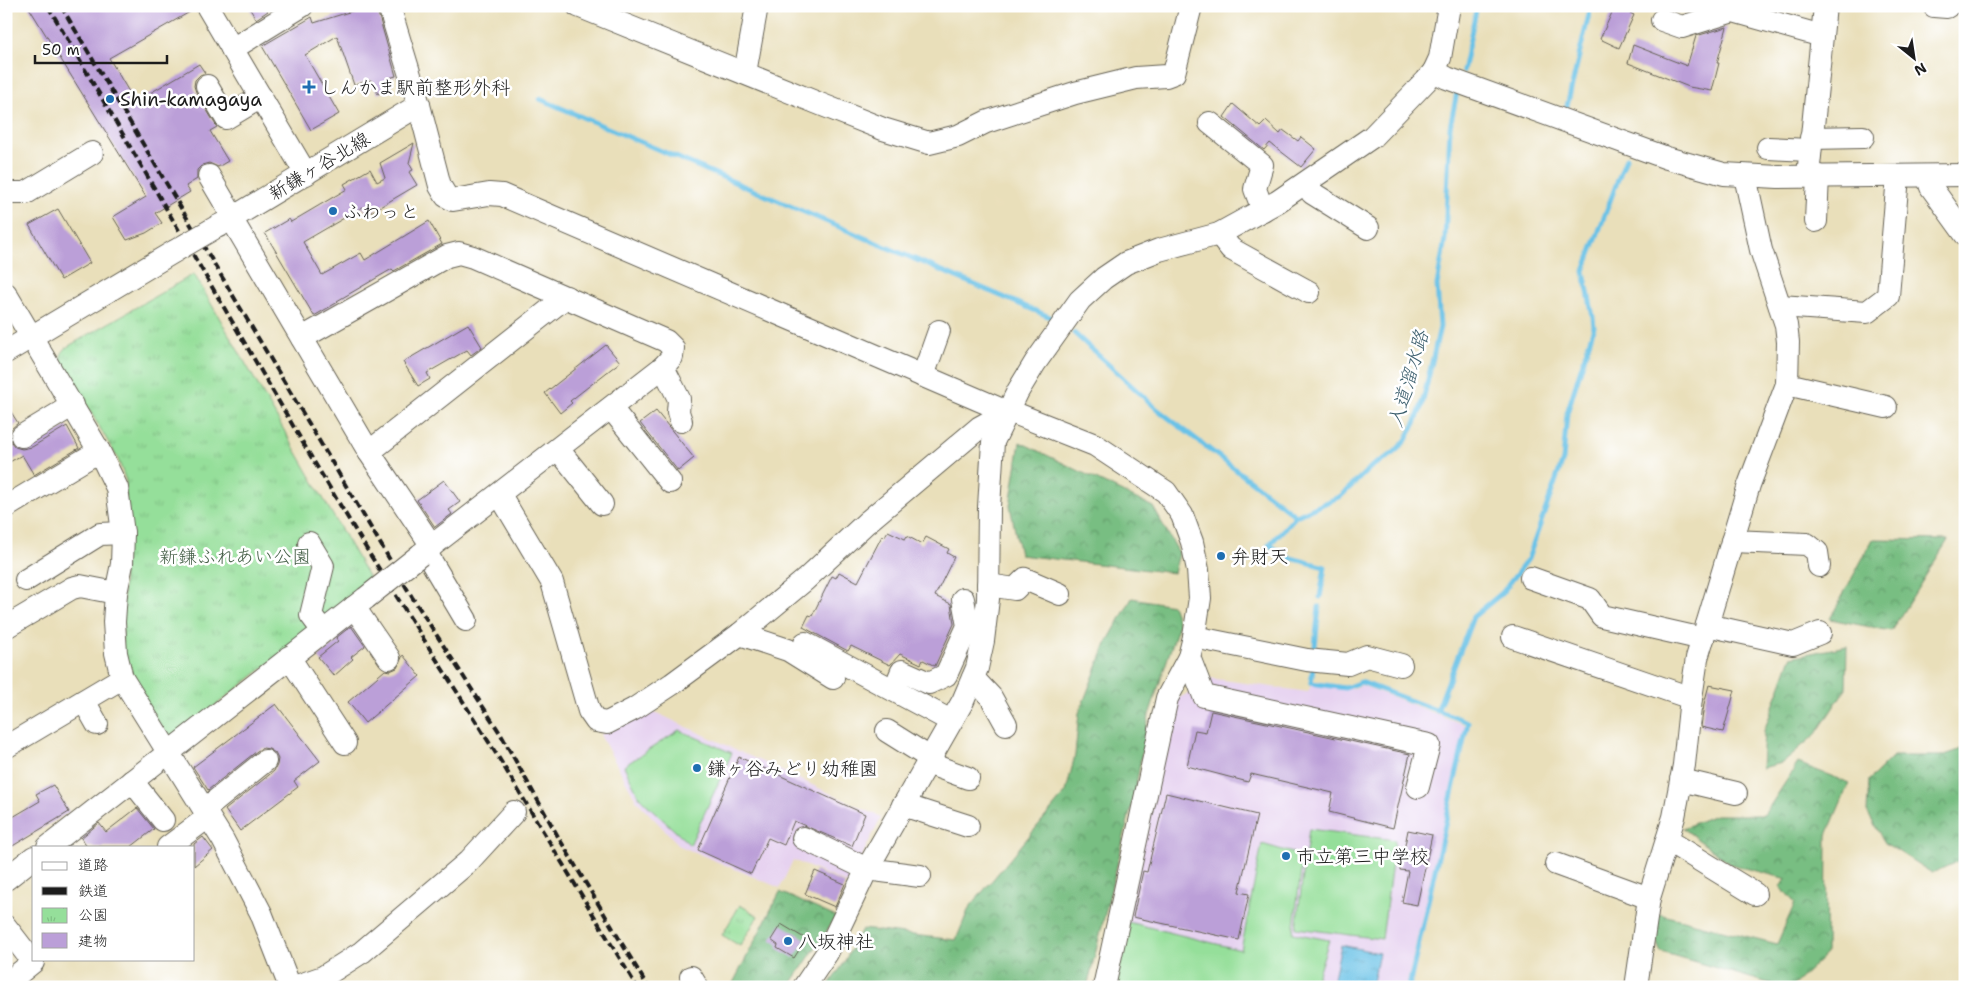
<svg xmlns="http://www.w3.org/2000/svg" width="1971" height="993" font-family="'Shantell Sans','Klee One',sans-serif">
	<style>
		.built { fill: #e6d2f0 }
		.forest { fill: url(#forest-crowns); stroke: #4a6d4f }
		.park { fill: url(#park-tufts); stroke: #587e5b }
		.pitch { fill: #95df9a; stroke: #587e5b }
		.water { fill: url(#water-ripples); stroke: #436f82 }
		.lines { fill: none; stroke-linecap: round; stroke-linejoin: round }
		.stream { stroke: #6ac2e7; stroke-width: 5 }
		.building { fill: #bb9fd8 }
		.minor-casing { stroke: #646053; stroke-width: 24 }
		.minor { stroke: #fff; stroke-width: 22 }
		.rail { stroke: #1c1c1c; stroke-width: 4; stroke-dasharray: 8 4; stroke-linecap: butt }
		.minor-bridge-casing { stroke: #646053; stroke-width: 24; stroke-linecap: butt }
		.minor-bridge { stroke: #fff; stroke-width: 22 }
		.poi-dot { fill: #1f6fb2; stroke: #fff; stroke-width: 2 }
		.labels { text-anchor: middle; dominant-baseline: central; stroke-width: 5; stroke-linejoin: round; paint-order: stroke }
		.poi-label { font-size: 19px; fill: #1c1c1c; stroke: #fff; text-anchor: start }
		.street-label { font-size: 19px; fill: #1c1c1c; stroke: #fff }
		.park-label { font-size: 19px; fill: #466048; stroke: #fff }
		.water-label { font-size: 20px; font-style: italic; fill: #3b5e6d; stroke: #fff }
	</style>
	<defs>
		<pattern id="forest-crowns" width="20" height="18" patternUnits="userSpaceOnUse" patternTransform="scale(1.25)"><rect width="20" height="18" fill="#78be82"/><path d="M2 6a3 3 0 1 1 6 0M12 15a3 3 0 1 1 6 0" fill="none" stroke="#629a6a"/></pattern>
		<pattern id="park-tufts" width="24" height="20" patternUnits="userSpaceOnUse" patternTransform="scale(1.25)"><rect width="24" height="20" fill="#95df9a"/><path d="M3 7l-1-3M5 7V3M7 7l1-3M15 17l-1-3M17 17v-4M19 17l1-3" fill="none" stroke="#80bf84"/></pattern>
		<pattern id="water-ripples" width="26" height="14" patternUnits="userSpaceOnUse" patternTransform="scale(1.25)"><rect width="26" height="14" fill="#6ac2e7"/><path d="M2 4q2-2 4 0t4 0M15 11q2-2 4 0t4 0" fill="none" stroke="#5ba6c6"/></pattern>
	</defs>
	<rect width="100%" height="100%" fill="#fff"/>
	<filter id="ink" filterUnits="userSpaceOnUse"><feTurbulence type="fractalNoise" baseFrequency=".02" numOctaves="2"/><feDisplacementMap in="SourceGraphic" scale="10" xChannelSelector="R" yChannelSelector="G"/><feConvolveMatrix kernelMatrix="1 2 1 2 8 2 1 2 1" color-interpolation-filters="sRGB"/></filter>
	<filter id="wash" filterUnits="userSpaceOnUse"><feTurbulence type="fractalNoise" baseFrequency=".0096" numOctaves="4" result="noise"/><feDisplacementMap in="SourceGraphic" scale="20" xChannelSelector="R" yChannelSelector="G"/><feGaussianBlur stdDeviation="1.12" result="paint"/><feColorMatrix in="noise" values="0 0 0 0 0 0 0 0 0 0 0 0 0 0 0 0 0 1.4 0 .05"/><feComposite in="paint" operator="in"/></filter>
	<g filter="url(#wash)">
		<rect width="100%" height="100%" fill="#e9dfba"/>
		<g class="built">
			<path d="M1209,678L1308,692L1312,683L1353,689L1361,685L1465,725L1406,987H1109L1171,701L1208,685Z"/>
			<path d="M646,708L881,817L848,884L793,860L780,888L680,846L637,801L600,735Z"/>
		</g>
		<g class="forest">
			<path d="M1020,442L1153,507L1179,553L1174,573L1020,555L1010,506Z"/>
			<path d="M1873,539L1948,540L1891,631L1830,619Z"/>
			<path d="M1132,598L1172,605L1179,624L1149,715L1134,796L1087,987H827L842,966L862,929L956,940L969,908L1066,792L1075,755L1079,713L1106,644Z"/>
			<path d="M1847,646L1846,688L1816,734L1782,763L1762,768L1764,731L1791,657Z"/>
			<path d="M1965,748V858L1932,873L1885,843L1867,812L1869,780L1893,756H1942Z"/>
			<path d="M1798,763L1849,783L1827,835L1826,954L1792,987H1782L1661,952L1653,933L1659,914L1777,944L1795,903L1780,886L1787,879L1730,864L1683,828L1715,815H1764Z"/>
			<path d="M780,892L836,917L789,987H731Z"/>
		</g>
		<g class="park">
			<path d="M194,274L372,583L179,734L169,738L133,686L122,652L126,481L118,459L60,359L62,353L67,347Z"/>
			<path d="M740,905L758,916L740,946L722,935Z"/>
		</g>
		<g class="pitch">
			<path d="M679,730L732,753L690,845L640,798L624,766Z"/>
			<path d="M1309,829L1395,840L1382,939L1296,928Z"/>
			<path d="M1262,844L1303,856L1293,933L1329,940L1314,987H1116L1128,922L1241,950Z"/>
		</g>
		<path class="water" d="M1341,945L1379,953L1372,987H1332Z"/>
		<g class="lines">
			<g class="stream">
				<path d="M1463,71L1477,6"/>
				<path d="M540,99L1050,317"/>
				<path d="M1567,106L1591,6"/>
				<path d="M1074,333L1157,409L1296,516"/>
				<path d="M1320,597L1325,567L1291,558L1269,545L1296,516L1341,496L1372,466L1393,454L1406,440L1416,421L1422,405L1440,327L1437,285L1445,239L1450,127L1457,92"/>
				<path d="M1314,656L1319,607"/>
				<path d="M1313,667L1311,683L1345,688L1361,682L1468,722L1409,987"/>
				<path d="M1437,711L1473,617L1502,593L1528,559L1563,460L1567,413L1594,327L1593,317L1584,271L1626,158"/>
			</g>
		</g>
		<g id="blocks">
			<g class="building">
				<path d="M28,6H194L195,9L109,58L135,102L199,64L205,73L200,75L195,80L194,86L196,92L217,127L210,131L228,161L218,167L209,163L202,165L197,170V179L186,186L190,192L155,213L162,223L146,233L127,240L113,217L146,197Z"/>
				<path d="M248,6H265L268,11L256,19Z"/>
				<path d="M368,6H376L396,76L389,78L393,85L378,94L371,80L354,85L337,36L305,55L339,114L311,130L262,46L312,17L314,23Z"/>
				<path d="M1615,6L1634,15L1619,48L1600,39Z"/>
				<path d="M1727,27L1717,63H1719L1712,91L1689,87L1628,63L1633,45L1687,66L1696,36Z"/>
				<path d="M1233,104L1260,127L1266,121L1280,134L1283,130L1298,141L1301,137L1316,149L1301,167L1270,143L1264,150L1224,117Z"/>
				<path d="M414,143L409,163L413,170L409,172L417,185L368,214L363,207L303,242L322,275L361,253L365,260L429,221L442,244L394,271L392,269L337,301L338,302L314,316L265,233L289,219L291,222L347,189L344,184L370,169L377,182L385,178L380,163Z"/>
				<path d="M58,209L90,263L61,280L29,225Z"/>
				<path d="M468,324L482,347L471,355L467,350L427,373L430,379L418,386L403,362Z"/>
				<path d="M606,345L620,362L570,401L572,403L560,413L545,393Z"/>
				<path d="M6,404L18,423L11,429L9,436L11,442L15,447L22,449L32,447L67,426L79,448L34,475L22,455L6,464Z"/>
				<path d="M656,411L694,458L678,471L640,423Z"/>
				<path d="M444,480L460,502L449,510L452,514L435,527L417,500Z"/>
				<path d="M888,531L905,539L907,536L922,544L926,537L949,549L947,553L954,557L935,596L951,604L954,624L935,666L923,660L921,664L900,654L890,665L851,646L848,651L803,627L809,615L812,616L832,576L836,578L839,572L858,582L882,536L884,537Z"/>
				<path d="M351,626L365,646L351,657L353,659L334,676L318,657L338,641L336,638Z"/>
				<path d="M403,655L420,676L365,723L348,702L385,670L390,671L397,668Z"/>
				<path d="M1709,685L1735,690L1723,732L1701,727L1704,704Z"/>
				<path d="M276,704L320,761L294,781L298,787L240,831L225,810L274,771L277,765L278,759L275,753L269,749L263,748L257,751L208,790L193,767Z"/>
				<path d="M1211,711L1410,754L1393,828L1329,812L1333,793L1251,774L1248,782L1187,766L1195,730L1206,732Z"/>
				<path d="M739,757L865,814L852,846L794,821L784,845L768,838L751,874L698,850Z"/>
				<path d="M53,785L69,812L6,850V821L40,801L36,794Z"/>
				<path d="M1166,793L1257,815L1239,892L1249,894L1239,940L1133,917L1143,871L1147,872Z"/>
				<path d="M137,808L154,829L131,847H87L81,838L99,823L106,832Z"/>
				<path d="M1408,830L1432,835L1417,905L1402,902L1408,871L1400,870Z"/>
				<path d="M203,837L213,850L194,866V844Z"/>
				<path d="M815,871L845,884L835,907L805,894Z"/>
				<path d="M781,924L806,939L794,958L777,948L778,945L771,940Z"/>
			</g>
		</g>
	</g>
	<g filter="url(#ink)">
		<use href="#blocks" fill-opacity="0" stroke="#646053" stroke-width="1"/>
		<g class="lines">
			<defs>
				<g id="minor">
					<path d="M207,6L306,174"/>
					<path d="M389,6L419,105L440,186L446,196L453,200L489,194L502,195L1007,412"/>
					<path d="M578,6L825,106L883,129L929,143L958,136L986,122L1075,93L1136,78L1166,76L1174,73L1191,6"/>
					<path d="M1934,6L1947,7"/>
					<path d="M1662,20L1682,27L1733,11L1822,36"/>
					<path d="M232,49L302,6"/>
					<path d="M1434,71L1447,78L1667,158L1724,174L1778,177L1965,175"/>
					<path d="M745,73L757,6"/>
					<path d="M207,86L226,118L261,97"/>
					<path d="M1210,123L1262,165L1255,189L1263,210"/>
					<path d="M1811,138L1863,137"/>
					<path d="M1768,148L1809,150"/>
					<path d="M209,176L233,217"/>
					<path d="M1808,176L1825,6"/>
					<path d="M1927,176L1931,187L1965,234"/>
					<path d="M1307,183L1312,193L1368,228"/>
					<path d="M6,193H26L92,153"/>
					<path d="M231,218L369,452L432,546"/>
					<path d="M1816,221L1818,176"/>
					<path d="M219,226L419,105"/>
					<path d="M1219,234L1231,249L1309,292"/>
					<path d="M6,294L99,451L117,488L123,533L122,564L116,593L114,622L116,653L122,678L223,840L261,913L290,987"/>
					<path d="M1780,306L1867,312L1888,296L1898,176"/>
					<path d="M302,338L447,256L459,253L473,257L666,341L673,348L672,357L663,367L420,555"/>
					<path d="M6,352L175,251"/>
					<path d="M663,367L679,399L678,412L681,421"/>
					<path d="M923,376L939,331"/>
					<path d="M1787,384L1886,407"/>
					<path d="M611,408L670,482"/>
					<path d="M1009,411L1095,445L1166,492L1182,515L1192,542L1198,570L1200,598L1194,637L1189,657L1167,698L1104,987"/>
					<path d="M22,436L73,405"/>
					<path d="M558,449L602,504"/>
					<path d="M369,452L566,297"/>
					<path d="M500,495L552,582L589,711L596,721L607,723L634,709L672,684L740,634L805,580L866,523L980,427L1007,412"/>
					<path d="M6,507L99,451"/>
					<path d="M1732,541L1807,544L1817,552L1819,566"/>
					<path d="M309,543L323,566L311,615L323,631"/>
					<path d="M425,551L466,620"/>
					<path d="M1531,578L1590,599L1602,616L1703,639"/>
					<path d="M26,580L100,534L123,533"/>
					<path d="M988,585L1015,589L1025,579L1060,594"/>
					<path d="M354,607L389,658"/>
					<path d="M1707,625L1793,644L1820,633"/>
					<path d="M6,627L72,588L80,586L116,593"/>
					<path d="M740,634L788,650L833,678"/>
					<path d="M1194,637L1307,660L1348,664L1367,656L1401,665"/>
					<path d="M1513,637L1691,698"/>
					<path d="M805,643L951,721"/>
					<path d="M289,657L345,743"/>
					<path d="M1189,657L1204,696L1429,745L1418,787"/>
					<path d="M973,678L991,697L1006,724"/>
					<path d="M894,690L902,671L929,683L946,675L968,626L963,599"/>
					<path d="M84,701L97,724"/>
					<path d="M887,731L930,758"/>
					<path d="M6,747L122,678"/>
					<path d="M927,763L968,778"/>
					<path d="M1681,780L1736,793"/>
					<path d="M132,781L163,820"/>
					<path d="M903,805L968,826"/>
					<path d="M204,810L265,761"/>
					<path d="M803,838L867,869L920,876"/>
					<path d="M1667,840L1755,894"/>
					<path d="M48,847L366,598"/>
					<path d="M168,847L208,817"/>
					<path d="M1556,864L1649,898"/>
					<path d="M6,879L34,857"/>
					<path d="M6,927L33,962L6,984"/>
					<path d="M691,977L697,987"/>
					<path d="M294,987L323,977L362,952L468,862L514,812"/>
					<path d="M804,987L827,953L867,869L963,701L977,668L983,641L988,599L989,507L993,442L1018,391L1035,363L1080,300L1104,278L1126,263L1159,250L1219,234L1277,202L1372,137L1426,81L1434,71L1440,58L1449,6"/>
					<path d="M1636,987L1649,898L1674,817L1684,765L1691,698L1697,658L1749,485L1787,384L1788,342L1786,325L1761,250L1745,176"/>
				</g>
			</defs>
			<use href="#minor" class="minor-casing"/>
			<use href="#minor" class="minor"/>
			<g class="rail">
				<path d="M48,6L313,460L369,553L497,755L637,987"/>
				<path d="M61,6L412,597L500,733L560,840L648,987"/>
			</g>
			<defs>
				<g id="minor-bridge">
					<path d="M175,251L218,226"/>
					<path d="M366,598L420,555"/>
				</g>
			</defs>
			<use href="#minor-bridge" class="minor-bridge-casing"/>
			<use href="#minor-bridge" class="minor-bridge"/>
		</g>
	</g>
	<g class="poi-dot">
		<path d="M306.5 79.5h5v5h5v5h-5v5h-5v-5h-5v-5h5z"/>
		<circle cx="110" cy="99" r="5"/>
		<circle cx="333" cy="211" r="5"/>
		<circle cx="1221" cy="556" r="5"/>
		<circle cx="697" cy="768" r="5"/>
		<circle cx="1286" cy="856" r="5"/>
		<circle cx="788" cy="941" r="5"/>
	</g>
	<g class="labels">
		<g class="poi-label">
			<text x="320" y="87">しんかま駅前整形外科</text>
			<text x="120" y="99">Shin-kamagaya</text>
			<text x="343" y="211">ふわっと</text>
			<text x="1231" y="556">弁財天</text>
			<text x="707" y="768">鎌ヶ谷みどり幼稚園</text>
			<text x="1296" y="856">市立第三中学校</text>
			<text x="798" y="941">八坂神社</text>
		</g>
		<g class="street-label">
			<text transform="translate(319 166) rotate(-31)">新鎌ヶ谷北線</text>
		</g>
		<g class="park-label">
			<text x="235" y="556">新鎌ふれあい公園</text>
		</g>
		<g class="water-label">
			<text transform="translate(1408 379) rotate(-74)">入道溜水路</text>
		</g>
	</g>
	<rect width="1971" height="993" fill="none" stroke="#fff" stroke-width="25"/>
	<rect x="32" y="846" width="162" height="115" fill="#ffffff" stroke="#a4a4a4"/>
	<rect x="42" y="862" width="25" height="8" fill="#ffffff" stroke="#a4a4a4"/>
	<text x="78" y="870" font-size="15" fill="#1c1c1c">道路</text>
	<rect x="42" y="887" width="25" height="8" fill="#1c1c1c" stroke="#a4a4a4"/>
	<text x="78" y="896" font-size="15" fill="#1c1c1c">鉄道</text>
	<rect x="42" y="908" width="25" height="15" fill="url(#park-tufts)" stroke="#a4a4a4"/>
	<text x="78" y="920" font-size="15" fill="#1c1c1c">公園</text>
	<rect x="42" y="933" width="25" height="15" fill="#bb9fd8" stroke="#a4a4a4"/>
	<text x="78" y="946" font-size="15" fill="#1c1c1c">建物</text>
	<g transform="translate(1914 58) rotate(150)" stroke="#ffffff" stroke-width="4" paint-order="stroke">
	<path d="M0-4L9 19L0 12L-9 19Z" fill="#1c1c1c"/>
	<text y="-8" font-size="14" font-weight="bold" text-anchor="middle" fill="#1c1c1c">N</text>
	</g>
	<path d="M35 55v8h132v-8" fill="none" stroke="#1c1c1c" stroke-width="2.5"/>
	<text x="42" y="55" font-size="15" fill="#1c1c1c" stroke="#ffffff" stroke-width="4" paint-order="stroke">50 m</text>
</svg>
